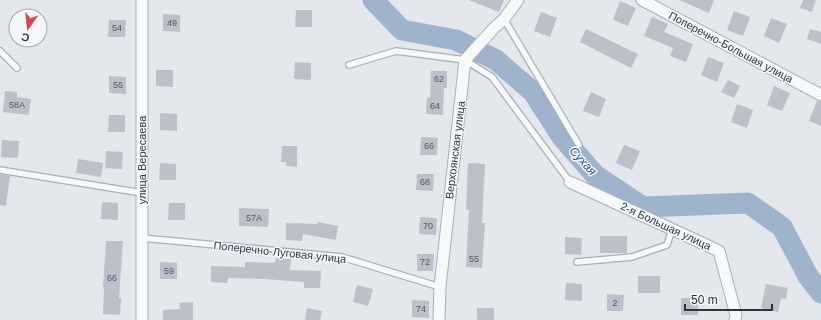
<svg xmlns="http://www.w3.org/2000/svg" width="821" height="320" font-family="Arial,sans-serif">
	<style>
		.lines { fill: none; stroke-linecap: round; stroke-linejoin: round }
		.river { stroke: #9fb4cc; stroke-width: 21 }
		.building { fill: #bbc0ca }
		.service-casing { stroke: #a9aeb7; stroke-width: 8 }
		.minor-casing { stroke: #a9aeb7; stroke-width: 13 }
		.service { stroke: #f7f8fa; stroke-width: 5.5 }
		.minor { stroke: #f7f8fa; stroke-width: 11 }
		.labels { text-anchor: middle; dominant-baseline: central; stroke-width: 3; stroke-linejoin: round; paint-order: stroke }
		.number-label { font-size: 9px; fill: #4f5766 }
		.street-label { font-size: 11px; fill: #2b3445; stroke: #f4f6f9 }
		.water-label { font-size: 12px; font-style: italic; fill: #34527a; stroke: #f4f6f9 }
	</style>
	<rect width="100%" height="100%" fill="#e4e7ec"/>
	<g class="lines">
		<path class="river" d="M373,0L402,30L456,40L496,60L533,92L562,137L595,175L643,207L748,203L782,227L808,276L821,293"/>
	</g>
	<g class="building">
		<path d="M469,0H504L499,12Z"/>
		<path d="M679,0H714L709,13Z"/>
		<path d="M803,0H816L812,12L800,8Z"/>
		<path d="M620,1L636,8L628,26L613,20Z"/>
		<path d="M296,10H312V27H295Z"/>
		<path d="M734,11L750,17L743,36L727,30Z"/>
		<path d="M541,12L557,18L550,37L534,31Z"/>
		<path d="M163,14L180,15V32L163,31Z"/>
		<path d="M652,17L668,24L664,32L693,44L686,62L670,56L673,48L644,36Z"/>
		<path d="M771,18L787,24L779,43L764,36Z"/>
		<path d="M109,20H126L125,37H108Z"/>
		<path d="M586,29L638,54L631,68L580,42Z"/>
		<path d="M810,29L821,32V44L807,39Z"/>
		<path d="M708,57L724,63L717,82L701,75Z"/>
		<path d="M295,62L311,63V80L294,79Z"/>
		<path d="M156,70H173V87L156,86Z"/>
		<path d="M431,71H447V88H444L443,115L426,114L427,97L430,98Z"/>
		<path d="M109,76L126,77V94L109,93Z"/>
		<path d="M728,80L740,86L734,98L721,92Z"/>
		<path d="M774,86L790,93L782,111L767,105Z"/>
		<path d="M5,91L17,92V97L31,99L29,115L3,112Z"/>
		<path d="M591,92L606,99L599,117L583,111Z"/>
		<path d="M817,101L821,102V126L809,121Z"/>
		<path d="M737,104L753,110L747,128L731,122Z"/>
		<path d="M160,113L177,114V131L160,130Z"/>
		<path d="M109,115H125V132H108Z"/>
		<path d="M421,137L438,138L437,155H420Z"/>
		<path d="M2,140L19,141L18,158L1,157Z"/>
		<path d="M624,145L640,151L632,170L616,163Z"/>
		<path d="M282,146H297V167L286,166V162H281Z"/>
		<path d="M106,151L123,152L122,169L105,168Z"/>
		<path d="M78,159L103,163L101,177L76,173Z"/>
		<path d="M160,163L176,164V180H159Z"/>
		<path d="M468,163L485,164L482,223H485L482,268L466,267L469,210H466Z"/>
		<path d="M0,174L10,176L6,206L0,205Z"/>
		<path d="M417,174H434L433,191L416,190Z"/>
		<path d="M102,202L118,203V220L101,219Z"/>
		<path d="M169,203H185V220H168Z"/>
		<path d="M239,208L269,209L268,227L239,226Z"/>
		<path d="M420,217L437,218L436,235L419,234Z"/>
		<path d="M318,222L338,226L336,240L303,234L302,241L286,240V223L317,224Z"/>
		<rect x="600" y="236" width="27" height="17"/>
		<path d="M565,237L582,238L581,255L565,254Z"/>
		<path d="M106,241H123L119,298H121L120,315L103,314L104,287H103Z"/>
		<path d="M417,254H434L433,271H417Z"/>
		<path d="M276,258L291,259L290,270L321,271L320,288H304V282L265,279L228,278L227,283L211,282V266L245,267V262L275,263Z"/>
		<path d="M160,262L177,263V279H160Z"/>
		<rect x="638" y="276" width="22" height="17"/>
		<path d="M566,283L582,284V301L565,300Z"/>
		<path d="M766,284L788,288L786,299L781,298L778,312L761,308Z"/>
		<path d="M357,285L373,289L368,306L353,302Z"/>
		<path d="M607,294L624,295L623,311H607Z"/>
		<rect x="681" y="298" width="17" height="17"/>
		<path d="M412,300L429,301V318L412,317Z"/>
		<path d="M193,302V320H163V310L180,309L179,303Z"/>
		<path d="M307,308L322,311L320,320H305Z"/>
		<rect x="477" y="308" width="17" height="12"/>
	</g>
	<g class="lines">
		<defs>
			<g id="service">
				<path d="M504,19L579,145"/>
				<path d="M0,51L17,68"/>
				<path d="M349,65L396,51L465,60L492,77L570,182"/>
				<path d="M0,170L142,193"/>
				<path d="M142,238L342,257L440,287"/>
				<path d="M577,262L632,257L667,245L672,229"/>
			</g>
			<g id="minor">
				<path d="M142,0V320"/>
				<path d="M642,0L821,95"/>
				<path d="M570,182L719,251L736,315L735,320"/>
				<path d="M439,320L440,287L465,60L494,28L504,19L518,0"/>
			</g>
		</defs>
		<use href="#service" class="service-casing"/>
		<use href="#minor" class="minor-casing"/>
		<use href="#service" class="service"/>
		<use href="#minor" class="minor"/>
	</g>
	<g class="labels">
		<g class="number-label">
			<text x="172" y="23">49</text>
			<text x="117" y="28">54</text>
			<text x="439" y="79">62</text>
			<text x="118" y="85">56</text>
			<text x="17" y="105">58А</text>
			<text x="435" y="106">64</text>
			<text x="429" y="146">66</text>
			<text x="425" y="182">68</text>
			<text x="254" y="218">57А</text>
			<text x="428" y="226">70</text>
			<text x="474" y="259">55</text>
			<text x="425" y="262">72</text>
			<text x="169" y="271">59</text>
			<text x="112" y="278">66</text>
			<text x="615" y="303">2</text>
			<text x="421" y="309">74</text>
		</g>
		<g class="street-label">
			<text transform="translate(731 47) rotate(28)">Поперечно-Большая улица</text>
			<text transform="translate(455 150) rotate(-83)">Верхоянская улица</text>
			<text transform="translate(142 160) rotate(-90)">улица Вересаева</text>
			<text transform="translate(666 226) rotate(25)">2-я Большая улица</text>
			<text transform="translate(280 252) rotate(6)">Поперечно-Луговая улица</text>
		</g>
		<g class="water-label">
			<text transform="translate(583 161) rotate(48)">Сухая</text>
		</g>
	</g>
	<g transform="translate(28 28) rotate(195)"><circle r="19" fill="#f4f6f9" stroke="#a4a8b1"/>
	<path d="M0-3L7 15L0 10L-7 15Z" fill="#d1495b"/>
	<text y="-6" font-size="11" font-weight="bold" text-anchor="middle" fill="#2b3445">С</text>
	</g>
	<path d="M685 304v6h87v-6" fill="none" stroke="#2b3445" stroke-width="2"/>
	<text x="691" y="304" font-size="12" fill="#2b3445" stroke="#f4f6f9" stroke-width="3" paint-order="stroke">50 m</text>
</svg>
